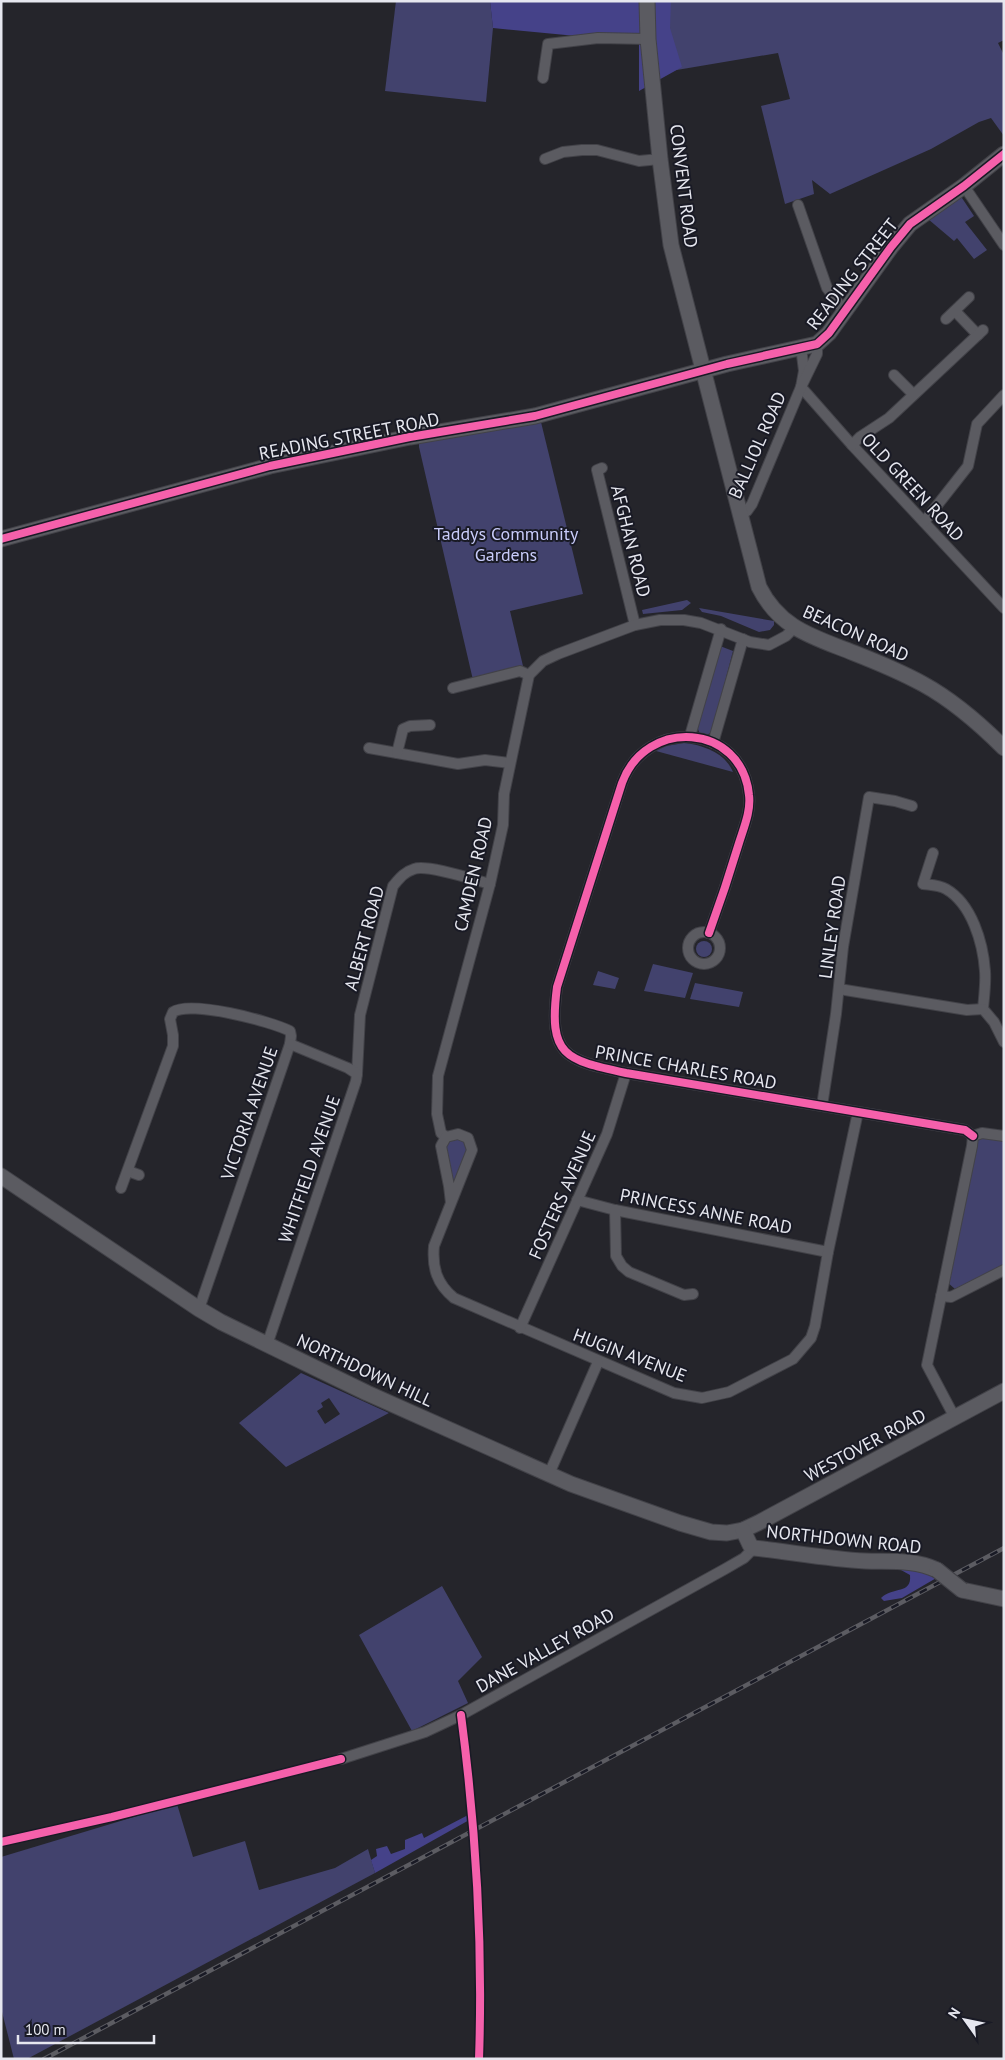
<svg xmlns="http://www.w3.org/2000/svg" width="1005" height="2060" font-family="'PT Sans',sans-serif">
	<style>
		.green { fill: #42426d; fill-rule: evenodd }
		.forest { fill: #454289 }
		.lines { fill: none; stroke-linecap: round; stroke-linejoin: round }
		.street-casing { stroke: #424248; stroke-width: 12 }
		.secondary-casing { stroke: #424248; stroke-width: 17 }
		.street { stroke: #5b5b61; stroke-width: 10 }
		.secondary { stroke: #5b5b61; stroke-width: 15 }
		.rail-casing { stroke: #5c5c62; stroke-width: 4.5 }
		.rail { stroke: #191a25; stroke-width: 2.5; stroke-dasharray: 8; stroke-linecap: butt }
		.secondary-bridge-casing { stroke: #424248; stroke-width: 17; stroke-linecap: butt }
		.secondary-bridge { stroke: #5b5b61; stroke-width: 15 }
		.cycleway-casing { stroke: #191a25; stroke-width: 11 }
		.cycleway { stroke: #f560ab; stroke-width: 8 }
		.labels { text-anchor: middle; dominant-baseline: central; stroke-width: 4; stroke-linejoin: round; paint-order: stroke }
		.street-label { font-size: 18px; fill: #e6e7ef; stroke: #191a25 }
		.park-label { font-size: 18px; fill: #c9ccfa; stroke: #191a25 }
	</style>
	<rect width="100%" height="100%" fill="#25252b"/>
	<g class="green">
		<path d="M396,1H490L493,28L486,102L385,91Z"/>
		<path d="M651,1H1004V40L998,43L1004,55V136L991,118L979,122L931,149L830,194L812,180L814,194L785,204L761,106L790,99L778,53L659,73Z"/>
		<path d="M960,195L974,216L965,222L987,250L974,259L957,238L954,241L928,219Z"/>
		<path d="M540,418L583,594L510,611L523,666L473,680L419,447V439Z"/>
		<path d="M687,600L691,603L682,610L643,614L642,610Z"/>
		<path d="M699,608L774,621V625L770,630L759,632L721,616L702,612Z"/>
		<path d="M720,646L733,651L712,732L705,736L700,734L697,727Z"/>
		<path d="M684,743C704,745 725,753 733,772L656,751L666,746Z"/>
		<circle cx="704" cy="949" r="8"/>
		<path d="M653,964L693,973L685,998L644,991Z"/>
		<path d="M598,971L619,978L615,989L593,985Z"/>
		<path d="M695,983L743,992L739,1007L690,999Z"/>
		<path d="M980,1137L1004,1139V1265L959,1288L955,1289L947,1282L977,1139Z"/>
		<path d="M451,1139H462L469,1146L453,1185L445,1147Z"/>
		<path d="M301,1373L389,1413L286,1467L239,1423ZM329,1398L340,1414L325,1424L317,1411L323,1407L321,1403Z"/>
		<path d="M442,1586L482,1657L458,1681L468,1703L412,1731L359,1635Z"/>
		<path d="M177,1804L193,1857L245,1841L259,1890L335,1868L368,1849L375,1873L27,2059H14L1,2008V1857Z"/>
	</g>
	<g class="forest">
		<path d="M490,1H671L670,28L682,67L639,91V42L493,28Z"/>
		<path d="M892,1564L938,1577L902,1598L884,1601L881,1598C893,1586 912,1595 910,1575L901,1570L888,1567Z"/>
		<path d="M470,1814L471,1819L375,1873L371,1860L377,1856L376,1849L387,1846L391,1854L405,1849V1840L422,1833L424,1838Z"/>
	</g>
	<g class="lines">
		<defs>
			<g id="street">
				<path d="M543,78L548,44L598,38L648,39"/>
				<path d="M545,159L563,152L582,150H597L639,161L660,159"/>
				<path d="M964,186L1004,245"/>
				<path d="M798,205L827,288L844,311"/>
				<path d="M955,311L978,335"/>
				<path d="M946,319L969,297"/>
				<path d="M801,347L804,371L801,387L852,445L1004,608"/>
				<path d="M894,375L913,394"/>
				<path d="M852,445L860,437L889,418L983,330"/>
				<path d="M602,468L597,470L635,625"/>
				<path d="M740,515L747,511L752,504L801,387L817,354V344"/>
				<path d="M924,522L968,466L977,424L1004,395"/>
				<path d="M453,688L520,671L529,675"/>
				<path d="M690,736L721,629"/>
				<path d="M713,743L743,639"/>
				<path d="M369,748L458,764L485,760L510,763"/>
				<path d="M397,753L403,729L410,726L430,725"/>
				<path d="M933,853L923,884C931,885 939,885 946,889C972,904 983,943 985,971C986,983 984,997 983,1009L994,1022L1004,1042"/>
				<circle cx="704" cy="948" r="16"/>
				<path d="M709,933C720,903 730,873 739,843C744,827 751,811 749,795C742,723 646,717 622,783L557,987C548,1056 565,1060 626,1073L965,1130L973,1136"/>
				<path d="M839,989L967,1010L983,1009"/>
				<path d="M357,1074L360,1015L393,886C399,879 404,872 414,869C427,864 475,880 490,884"/>
				<path d="M822,1106L836,1014L843,947L869,797L895,801L912,806"/>
				<path d="M973,1136L982,1133L1004,1136"/>
				<path d="M446,1137L441,1133L437,1114L438,1076L490,884L503,825L504,794L529,675L543,661L558,654L635,625L660,620H684L701,623L750,642L769,645L786,636L794,628"/>
				<path d="M128,1171L139,1175"/>
				<path d="M121,1188L173,1046V1035L170,1019L173,1012C190,1000 270,1021 290,1031L291,1036L290,1044L199,1309"/>
				<path d="M577,1200L615,1210L828,1252"/>
				<path d="M451,1203L449,1186L441,1146L446,1137L458,1134L468,1138L472,1150L434,1246C432,1268 437,1284 454,1298L674,1393L702,1398L729,1392L793,1359L811,1338L815,1326L828,1252L858,1112"/>
				<path d="M615,1210L616,1256L622,1266L629,1272L684,1295L693,1294"/>
				<path d="M941,1296L951,1297L1004,1270"/>
				<path d="M520,1328L607,1134L626,1073"/>
				<path d="M267,1345L356,1081L357,1074L348,1068L290,1044"/>
				<path d="M955,1418L927,1365L972,1146L973,1136"/>
				<path d="M549,1474L598,1362"/>
				<path d="M341,1759L425,1732L461,1715L725,1569L744,1558L754,1548"/>
			</g>
			<g id="secondary">
				<path d="M647,1L648,39L660,159L671,245L759,587C780,629 814,637 854,653C877,662 901,672 923,684C954,701 979,723 1004,748"/>
				<path d="M1,539L270,466L410,437L535,416L727,364L817,344L829,333L891,247L910,224L964,186L1004,154"/>
				<path d="M1,1176L199,1309L221,1322L367,1393L571,1484L680,1523L711,1532L727,1533L743,1530L758,1523L1004,1391"/>
				<path d="M743,1530L750,1545L754,1548C791,1552 828,1559 865,1561C889,1562 914,1559 937,1570"/>
				<path d="M962,1590L1004,1599"/>
			</g>
		</defs>
		<use href="#street" class="street-casing"/>
		<use href="#secondary" class="secondary-casing"/>
		<use href="#street" class="street"/>
		<use href="#secondary" class="secondary"/>
		<defs>
			<path id="rail" d="M44,2059L1004,1548"/>
		</defs>
		<use href="#rail" class="rail-casing"/>
		<use href="#rail" class="rail"/>
		<defs>
			<path id="secondary-bridge" d="M937,1570L962,1590"/>
		</defs>
		<use href="#secondary-bridge" class="secondary-bridge-casing"/>
		<use href="#secondary-bridge" class="secondary-bridge"/>
		<defs>
			<g id="cycleway">
				<path d="M1,539L270,466L410,437L535,416L727,364L817,344L829,333L891,247L910,224L964,186L1004,154"/>
				<path d="M709,933C720,903 730,873 739,843C744,827 751,811 749,795C742,723 646,717 622,783L557,987C548,1056 565,1060 626,1073L965,1130L973,1136"/>
				<path d="M461,1715C476,1829 483,1944 479,2059"/>
				<path d="M1,1842L112,1817L341,1759"/>
			</g>
		</defs>
		<use href="#cycleway" class="cycleway-casing"/>
		<use href="#cycleway" class="cycleway"/>
	</g>
	<g class="labels">
		<g class="street-label">
			<text transform="translate(684 186) rotate(83)">CONVENT ROAD</text>
			<text transform="translate(852 274) rotate(-52)">READING STREET</text>
			<text transform="translate(349 436) rotate(-11)">READING STREET ROAD</text>
			<text transform="translate(757 445) rotate(-66)">BALLIOL ROAD</text>
			<text transform="translate(913 487) rotate(47)">OLD GREEN ROAD</text>
			<text transform="translate(631 541) rotate(76)">AFGHAN ROAD</text>
			<text transform="translate(856 633) rotate(24)">BEACON ROAD</text>
			<text transform="translate(473 874) rotate(-77)">CAMDEN ROAD</text>
			<text transform="translate(832 927) rotate(-82)">LINLEY ROAD</text>
			<text transform="translate(364 938) rotate(-75)">ALBERT ROAD</text>
			<text transform="translate(686 1067) rotate(10)">PRINCE CHARLES ROAD</text>
			<text transform="translate(249 1113) rotate(-71)">VICTORIA AVENUE</text>
			<text transform="translate(309 1169) rotate(-71)">WHITFIELD AVENUE</text>
			<text transform="translate(562 1195) rotate(-66)">FOSTERS AVENUE</text>
			<text transform="translate(706 1211) rotate(11)">PRINCESS ANNE ROAD</text>
			<text transform="translate(630 1355) rotate(21)">HUGIN AVENUE</text>
			<text transform="translate(365 1370) rotate(25)">NORTHDOWN HILL</text>
			<text transform="translate(865 1445) rotate(-28)">WESTOVER ROAD</text>
			<text transform="translate(844 1539) rotate(6)">NORTHDOWN ROAD</text>
			<text transform="translate(545 1650) rotate(-29)">DANE VALLEY ROAD</text>
		</g>
		<g class="park-label">
			<text x="506" y="533">Taddys Community<tspan x="506" dy="21">Gardens</tspan></text>
		</g>
	</g>
	<rect width="1005" height="2060" fill="none" stroke="#e6e7ef" stroke-width="5"/>
	<g transform="translate(965 2020) rotate(303)" stroke="#191a25" stroke-width="4" paint-order="stroke">
	<path d="M0-4L9 19L0 12L-9 19Z" fill="#e6e7ef"/>
	<text y="-8" font-size="14" font-weight="bold" text-anchor="middle" fill="#e6e7ef">N</text>
	</g>
	<path d="M18 2035v8h136v-8" fill="none" stroke="#e6e7ef" stroke-width="2.5"/>
	<text x="25" y="2035" font-size="15" fill="#e6e7ef" stroke="#191a25" stroke-width="4" paint-order="stroke">100 m</text>
</svg>
